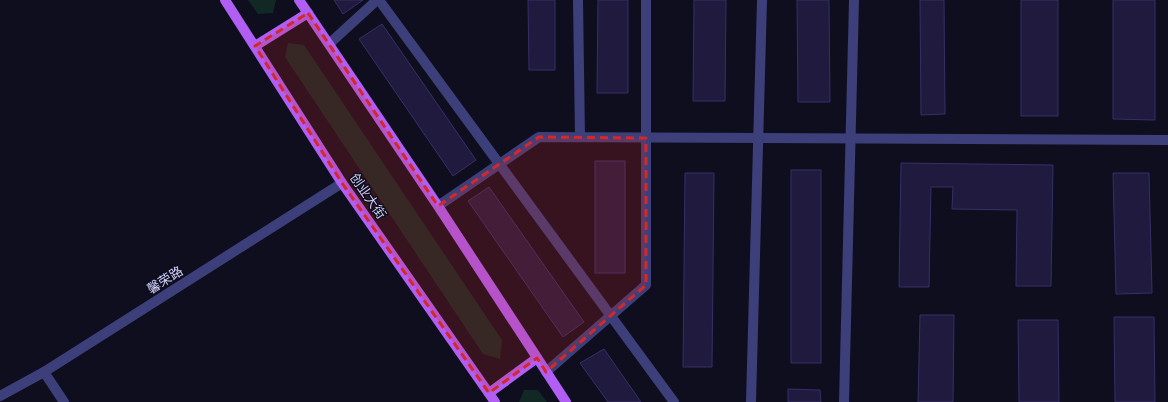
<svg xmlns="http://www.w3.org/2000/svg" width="1168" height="402" font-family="'DejaVu Sans','Noto Sans SC',sans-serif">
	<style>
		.green { fill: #112825 }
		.building { fill: #201b3e; stroke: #362f68 }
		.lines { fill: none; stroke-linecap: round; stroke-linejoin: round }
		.minor { stroke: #3c3f7a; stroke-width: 10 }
		.major { stroke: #b05ef3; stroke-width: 10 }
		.marked { fill: #d62828; fill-opacity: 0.2; stroke: #d62828; stroke-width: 3; stroke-dasharray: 8 5; stroke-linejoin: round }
		.labels { text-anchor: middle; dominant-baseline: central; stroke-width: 3; stroke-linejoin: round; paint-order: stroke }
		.street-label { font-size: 13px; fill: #d0cffb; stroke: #0f0e1e }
	</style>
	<rect width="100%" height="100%" fill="#0f0e1e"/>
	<g class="green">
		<path d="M248,0H276L273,13L258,14Z"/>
		<path d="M288,43L304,45L502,340L500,359L483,354L285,57Z"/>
		<path d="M524,390H538L547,402H519Z"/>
	</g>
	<g class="building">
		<path d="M334,0H363L343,14Z"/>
		<path d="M528,0H555V70H529Z"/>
		<path d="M598,0H628V93H597Z"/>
		<path d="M694,0H726L725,101H693Z"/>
		<path d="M797,0H829L830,102H798Z"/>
		<path d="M920,0H944L945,114L921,115Z"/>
		<rect x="1021" y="0" width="37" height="116"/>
		<path d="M1113,0H1155V120L1113,119Z"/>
		<path d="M382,24L476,160L453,176L359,39Z"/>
		<rect x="595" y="161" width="30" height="112"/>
		<path d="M901,163L1053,165L1051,286H1016L1017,210L952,209L953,187H931L929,287H899Z"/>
		<rect x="791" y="170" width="30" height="193"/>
		<path d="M685,173H714L712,367H683Z"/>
		<path d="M1113,173H1149L1152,293L1116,294Z"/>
		<path d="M489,187L584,322L563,337L468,201Z"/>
		<path d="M920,315H954L953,402H918Z"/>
		<path d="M1114,317H1154L1155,402H1115Z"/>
		<path d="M1018,320H1058L1059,402H1019Z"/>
		<path d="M604,349L641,402H608L580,363Z"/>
		<path d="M788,389L820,390L821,402H788Z"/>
	</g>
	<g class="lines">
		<g class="minor">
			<path d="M379,0L674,402"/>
			<path d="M578,0L580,137"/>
			<path d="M329,44L377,0"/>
			<path d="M438,206L539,137L1168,140"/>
			<path d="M44,372L64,402"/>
			<path d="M546,372L646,285V0"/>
			<path d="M0,396L44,372L342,183"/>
			<path d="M751,402L762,0"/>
			<path d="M844,402L854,0"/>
		</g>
		<g class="major">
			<path d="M225,0L342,183L495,402"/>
			<path d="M299,0L438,206L566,402"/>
			<path d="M255,46L308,13"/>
			<path d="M489,393L537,358"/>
		</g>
	</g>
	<path class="marked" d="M308,13L438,206L539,137L646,138V285L546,372L537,358L489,393L342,183L255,46Z"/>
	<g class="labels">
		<g class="street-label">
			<text transform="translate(368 196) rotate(55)">创业大街</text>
			<text transform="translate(165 280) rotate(-32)">馨荣路</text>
		</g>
	</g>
</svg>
